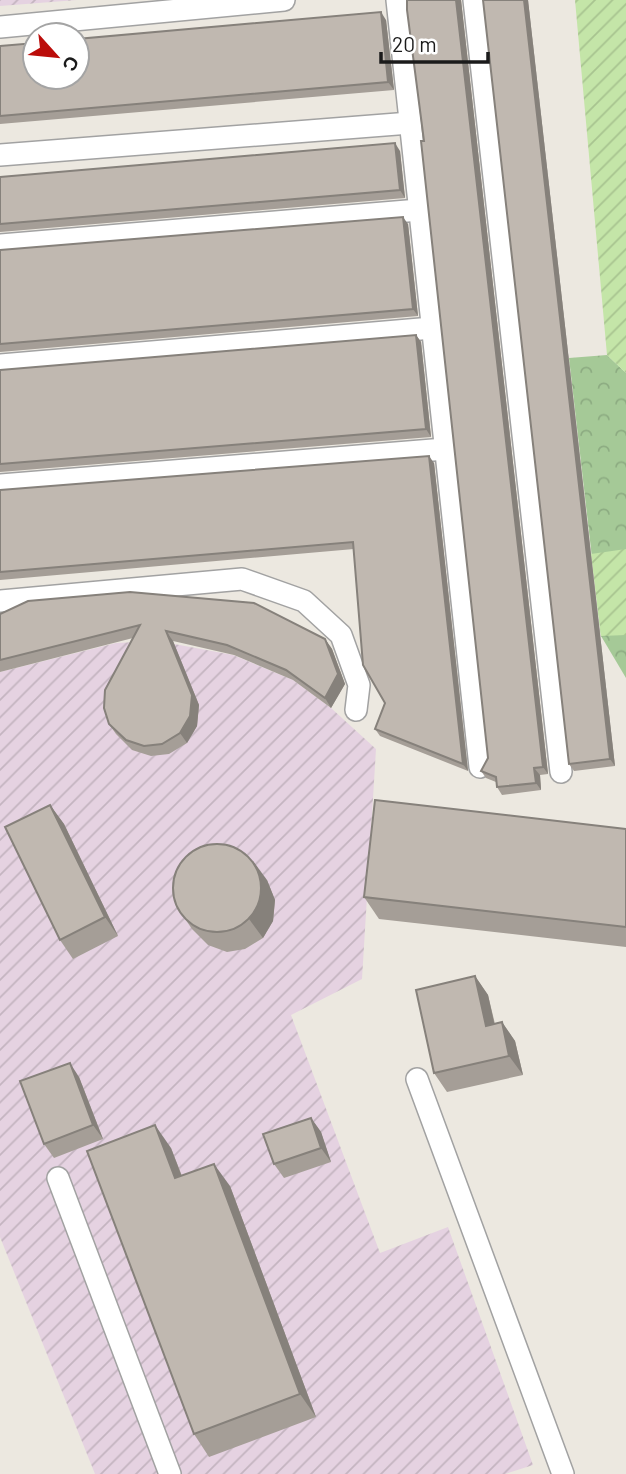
<svg xmlns="http://www.w3.org/2000/svg" width="626" height="1474" font-family="Barlow,sans-serif">
	<style>
		.industrial { fill: url(#industrial-furrows) }
		.forest { fill: url(#forest-crowns) }
		.garden { fill: url(#garden-furrows) }
		.lines { fill: none; stroke-linecap: round; stroke-linejoin: round }
		.service-casing { stroke: #a2a2a2; stroke-width: 24 }
		.service { stroke: #fff; stroke-width: 21 }
		.wall { fill: #a59e97 }
		.shaded-wall { fill: #86817b }
		.building { fill: #c0b8b0; stroke: #86817b; stroke-width: 2 }
	</style>
	<defs>
		<pattern id="industrial-furrows" width="10" height="10" patternUnits="userSpaceOnUse" patternTransform="scale(1.75)"><rect width="10" height="10" fill="#e5d2e1"/><path d="M-1 1l2-2M0 10L10 0M9 11l2-2" fill="none" stroke="#c4b4c0"/></pattern>
		<pattern id="forest-crowns" width="20" height="18" patternUnits="userSpaceOnUse" patternTransform="scale(1.75)"><rect width="20" height="18" fill="#a5c997"/><path d="M2 6a3 3 0 1 1 6 0M12 15a3 3 0 1 1 6 0" fill="none" stroke="#8dac82"/></pattern>
		<pattern id="garden-furrows" width="10" height="10" patternUnits="userSpaceOnUse" patternTransform="scale(1.75)"><rect width="10" height="10" fill="#c4e5a8"/><path d="M-1 1l2-2M0 10L10 0M9 11l2-2" fill="none" stroke="#a8c490"/></pattern>
	</defs>
	<rect width="100%" height="100%" fill="#ece8e0"/>
	<g class="industrial">
		<path d="M0,0H77L0,6Z"/>
		<path d="M158,641L233,655L293,680L331,708L376,749L362,979L291,1015L380,1253L448,1227L533,1465L505,1474H95L0,1237V672L116,643Z"/>
	</g>
	<path class="forest" d="M607,355L626,373V678L601,636L569,358Z"/>
	<g class="garden">
		<path d="M575,0H626V373L607,355Z"/>
		<path d="M626,549V635L601,636L591,554Z"/>
	</g>
	<g class="lines">
		<defs>
			<g id="service">
				<path d="M397,0L480,767"/>
				<path d="M474,0L561,772"/>
				<path d="M0,27L284,0"/>
				<path d="M0,155L410,123"/>
				<path d="M0,245L419,210"/>
				<path d="M0,365L432,328"/>
				<path d="M0,485L445,449"/>
				<path d="M0,601L242,579L304,601L341,635L359,685L356,710"/>
				<path d="M417,1079L563,1474"/>
				<path d="M58,1178L170,1474"/>
			</g>
		</defs>
		<use href="#service" class="service-casing"/>
		<use href="#service" class="service"/>
	</g>
	<g class="wall">
		<path d="M407,0H461L548,774L540,775L541,790L502,795L497,787L496,782L486,778L481,771L488,758L424,141Z"/>
		<path d="M483,0H528L615,766L574,771L569,764Z"/>
		<path d="M386,20L394,90L0,124V46Z"/>
		<path d="M400,151L405,198L0,232V177Z"/>
		<path d="M408,224L418,316L0,352V250Z"/>
		<path d="M416,335L421,342L431,437L0,472V370Z"/>
		<path d="M434,463L468,771L380,736L375,729L385,703L354,549L0,580V490Z"/>
		<path d="M0,614L325,639L332,649L345,684L331,708L293,680L234,655L173,641L199,705L197,726L187,743L169,754L151,756L132,750L116,734L109,724L133,638L0,672Z"/>
		<path d="M50,805L64,824L118,936L73,959L60,940Z"/>
		<path d="M626,829V947L379,919L364,897Z"/>
		<path d="M267,880L275,900L273,921L263,938L245,949L227,952L208,945L192,929L179,910Z"/>
		<path d="M475,976L488,995L495,1024L502,1022L515,1041L523,1075L447,1092L434,1073Z"/>
		<path d="M79,1077L103,1139L54,1158L44,1144Z"/>
		<path d="M311,1118L321,1132L331,1162L284,1178L274,1164Z"/>
		<path d="M171,1148L182,1176L230,1186L316,1417L209,1457L194,1434Z"/>
	</g>
	<g class="shaded-wall">
		<path d="M456,0H461L548,774L543,767Z"/>
		<path d="M524,0H528L615,766L610,759Z"/>
		<path d="M381,12L386,20L394,90L388,82Z"/>
		<path d="M395,143L400,151L405,198L400,190Z"/>
		<path d="M403,217L408,224L418,316L413,309Z"/>
		<path d="M416,335L421,342L431,437L426,429Z"/>
		<path d="M429,456L434,463L468,771L463,764Z"/>
		<path d="M166,631L173,641L199,705L197,726L187,743L180,733Z"/>
		<path d="M325,639L332,649L345,684L331,708L325,698Z"/>
		<path d="M534,768L540,775L541,790L536,783Z"/>
		<path d="M50,805L64,824L118,936L105,917Z"/>
		<path d="M253,861L267,880L275,900L273,921L263,938L249,919Z"/>
		<path d="M475,976L488,995L499,1045L486,1026Z"/>
		<path d="M502,1022L515,1041L523,1075L509,1056Z"/>
		<path d="M70,1063L79,1077L103,1139L93,1125Z"/>
		<path d="M311,1118L321,1132L331,1162L321,1148Z"/>
		<path d="M155,1125L171,1148L191,1201L175,1178Z"/>
		<path d="M214,1164L230,1186L316,1417L300,1394Z"/>
	</g>
	<g class="building">
		<path d="M407,0H456L543,767L534,768L536,783L497,787L496,777L481,771L488,758L421,141H424L407,10Z"/>
		<path d="M483,0H524L610,759L569,764Z"/>
		<path d="M381,12L388,82L0,116V46L35,43V77H77V39Z"/>
		<path d="M395,143L400,190L0,224V177Z"/>
		<path d="M403,217L413,309L0,344V250Z"/>
		<path d="M416,335L426,429L0,464V370Z"/>
		<path d="M429,456L463,764L375,729L385,703L363,665L353,542L0,572V490Z"/>
		<path d="M130,592L254,603L325,639L338,674L325,698L286,670L227,645L166,631L192,695L190,716L180,733L162,744L144,746L126,740L109,724L104,708L105,690L140,625L0,660V614L28,601Z"/>
		<path d="M375,800L626,829V927L364,897Z"/>
		<path d="M50,805L105,917L60,940L5,827Z"/>
		<circle cx="217" cy="888" r="44"/>
		<path d="M475,976L486,1026L502,1022L509,1056L434,1073L416,990Z"/>
		<path d="M70,1063L93,1125L44,1144L20,1081Z"/>
		<path d="M311,1118L321,1148L274,1164L263,1134Z"/>
		<path d="M155,1125L175,1178L214,1164L300,1394L194,1434L87,1151Z"/>
	</g>
	<g transform="translate(56 56) rotate(117)"><circle r="33" fill="#ffffff" stroke="#a4a4a4" stroke-width="2"/>
	<path d="M0-5L12 26L0 18L-12 26Z" fill="#bb0d0a"/>
	<text y="-10" font-size="19" font-weight="bold" text-anchor="middle" fill="#1b1b1b">С</text>
	</g>
	<path d="M381 52v10h107v-10" fill="none" stroke="#1b1b1b" stroke-width="3.5"/>
	<text x="392" y="52" font-size="21" fill="#1b1b1b" stroke="#ffffff" stroke-width="5" paint-order="stroke">20 m</text>
</svg>
